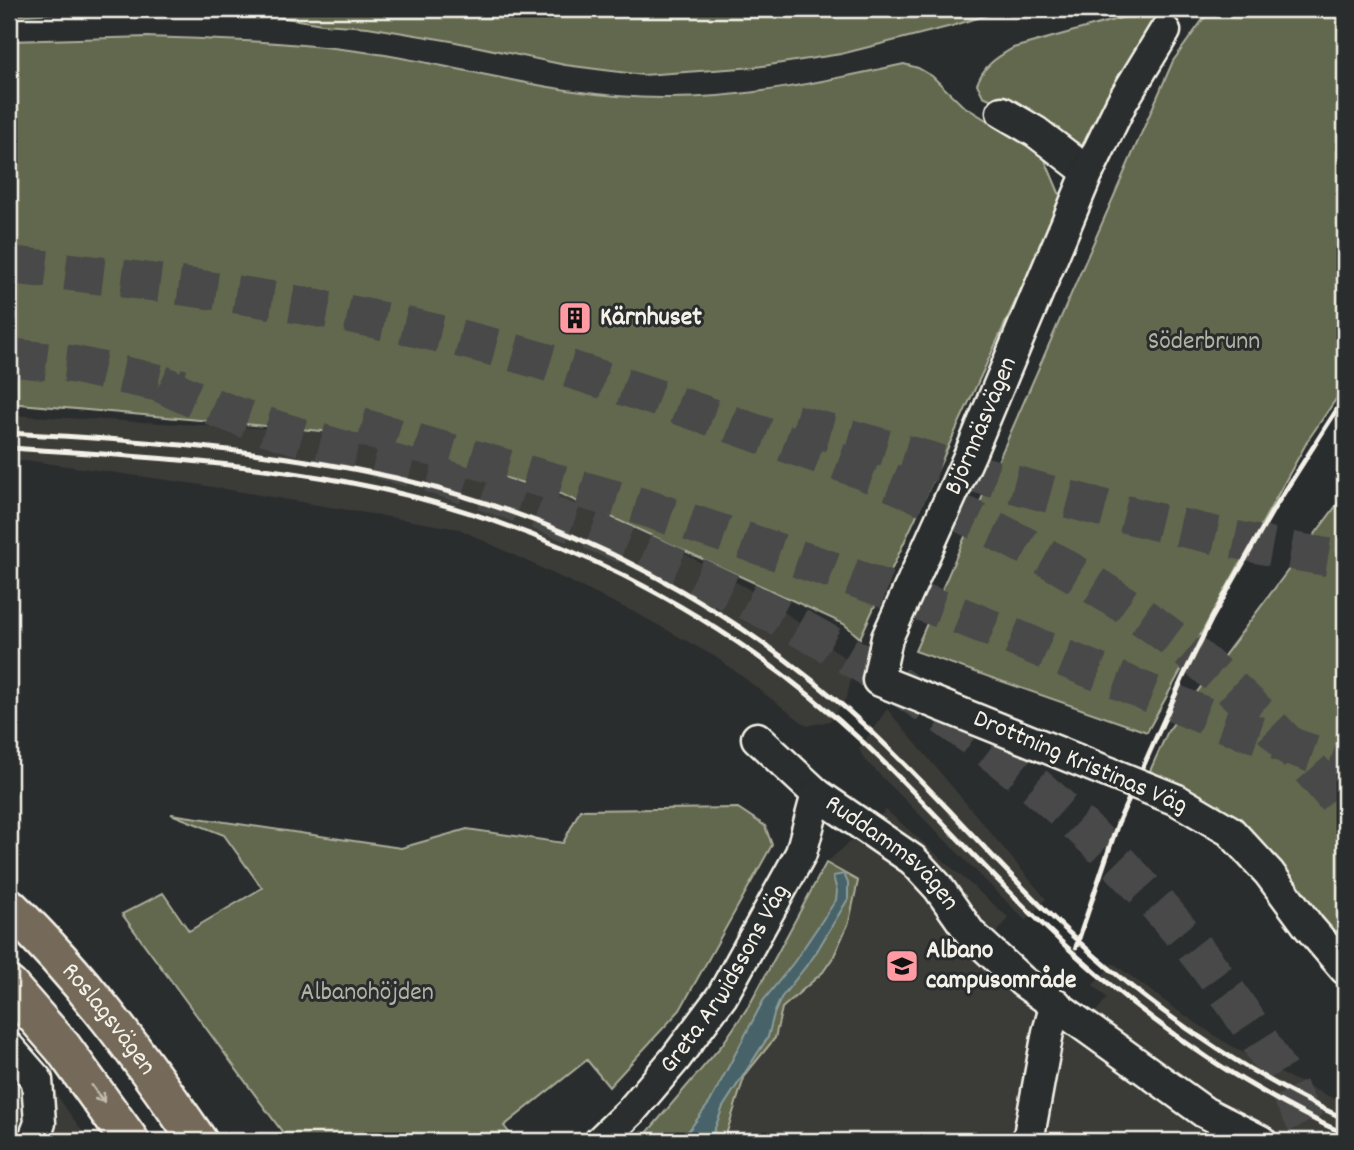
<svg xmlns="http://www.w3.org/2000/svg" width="1354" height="1150" font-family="Dekko,sans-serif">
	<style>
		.built { fill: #3b3b37 }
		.green { fill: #62684e; stroke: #abac9b; stroke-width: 2 }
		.water { fill: #466469; stroke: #8c9c9c; stroke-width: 2 }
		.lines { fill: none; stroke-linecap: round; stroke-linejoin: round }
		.highway-tunnel { stroke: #484a4a; stroke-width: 38; stroke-dasharray: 38 19; stroke-linecap: butt }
		.minor-casing { stroke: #f4f1e8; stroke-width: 35 }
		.major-casing { stroke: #f4f1e8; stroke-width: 42 }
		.minor { stroke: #2a2d2e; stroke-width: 30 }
		.major { stroke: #746a5a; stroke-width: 37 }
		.rail { stroke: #f4f1e8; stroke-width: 5 }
		.minor-bridge-casing { stroke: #f4f1e8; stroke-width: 35; stroke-linecap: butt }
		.minor-bridge { stroke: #2a2d2e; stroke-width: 30 }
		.oneway { stroke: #c1bbaf }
		.labels { text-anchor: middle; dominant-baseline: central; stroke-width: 6; stroke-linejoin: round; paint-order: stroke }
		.poi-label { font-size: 26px; font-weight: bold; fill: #f4f1e8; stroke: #2a2d2e; text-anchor: start }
		.park-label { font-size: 26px; fill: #b2b3a3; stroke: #2a2d2e }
		.street-label { font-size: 26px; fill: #f4f1e8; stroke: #2a2d2e }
	</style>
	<rect width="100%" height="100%" fill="#2a2d2e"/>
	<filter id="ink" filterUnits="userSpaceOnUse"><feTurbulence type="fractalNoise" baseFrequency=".0143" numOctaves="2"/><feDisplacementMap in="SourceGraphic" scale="14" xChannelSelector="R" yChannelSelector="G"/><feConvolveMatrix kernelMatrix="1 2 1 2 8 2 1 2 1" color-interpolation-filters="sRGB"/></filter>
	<g filter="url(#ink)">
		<g class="built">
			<path d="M9,415L355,433L561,494L671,546L770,601L854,665L847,697L830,721L807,726L719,659L638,614L459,529L195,484L31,461H9Z"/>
			<path d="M887,709L1046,899L1026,921L864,759L859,749Z"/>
			<path d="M886,810L1009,918L995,935L1094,1014L1107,998L1093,985L1113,963L1174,1008L1223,1041L1274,1070L1345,1104V1141H640L722,1045L750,1004L826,863Z"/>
			<path d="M9,1037L37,1067L89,1141H9Z"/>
		</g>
		<g class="green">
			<path d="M9,9H1006L952,26L841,54L756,67L643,75L565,65L451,41L368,27L322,24L255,13L170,9L86,11L9,16Z"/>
			<path d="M1168,9L1091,150L1021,113L983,96L977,84C984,65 996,58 1013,48L1150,10Z"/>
			<path d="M1220,9H1345V386L1308,440L1147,732L915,651L1173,61L1204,18Z"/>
			<path d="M148,37C227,40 307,42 385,55C479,71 572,99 668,98C748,98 826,81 904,64L918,68L932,76L962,105L1043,155L1062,200L860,638L844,624L561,494L355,434L9,403V41Z"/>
			<path d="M1345,494V953L1149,773L1168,731Z"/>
			<path d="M738,808L765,826L772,845L680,1010L609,1087L587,1060L504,1126L516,1141H289L122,914L163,893L189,931L262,888L224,835L171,814L401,848L467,829L563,843L580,810Z"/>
			<path d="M826,863L858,881L849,922L834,956L823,972L782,1008L775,1038L745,1075L724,1141H640L722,1045L750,1004Z"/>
		</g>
		<path class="water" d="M844,874L848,883V899L814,956L781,998L774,1014L768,1037L723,1107L710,1141H681L710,1102L763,1001L794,962L836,900L837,891L833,876Z"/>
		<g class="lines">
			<g class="highway-tunnel">
				<path d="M9,265C154,281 299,300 441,334C541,357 642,392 739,427C783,443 828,457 871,474C977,517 1086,573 1177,642C1239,690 1295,749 1345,809"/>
				<path d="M9,357L71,364L183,388"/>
				<path d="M160,383C264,436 383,455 492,494C836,615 1151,802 1315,1141"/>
				<path d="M794,423C977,472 1158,531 1345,560"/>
				<path d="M361,427L643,507L826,568L966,618L1215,720L1345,765"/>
			</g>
			<defs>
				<g id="minor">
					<path d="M1002,112L1036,132L1088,172"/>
					<path id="s1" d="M757,738L817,794L913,860L938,887L971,934L1022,981L1204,1112L1261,1141"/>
					<path id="s2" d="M1110,773L878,680L887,638L971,452L1088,172L1122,102L1165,31"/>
					<path d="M1177,800L1230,831L1269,873L1309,927L1345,969"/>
					<path d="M9,1048L37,1080L40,1123L33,1141"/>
					<path id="s3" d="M600,1141L631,1111L675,1059L722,996L801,853L817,794"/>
					<path d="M1028,1141L1048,1032L1056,1004"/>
				</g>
				<g id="major">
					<path id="s4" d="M9,907C82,977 141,1058 198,1141"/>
					<path d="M9,986L63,1048L130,1141"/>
				</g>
			</defs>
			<use href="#minor" class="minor-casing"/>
			<use href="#major" class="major-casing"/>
			<use href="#minor" class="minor"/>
			<use href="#major" class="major"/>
			<g class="rail">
				<path d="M9,433C138,440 269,449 396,478C573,519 738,607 872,732C930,787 983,848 1040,905C1129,993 1231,1067 1345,1119"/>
				<path d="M9,448C120,455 232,461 342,481C537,517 720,608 865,744C923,799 976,860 1034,916C1126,1006 1228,1081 1345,1134"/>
				<path d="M1076,947L1118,823L1184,675L1212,618L1273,510L1345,397"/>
			</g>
			<defs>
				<path id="minor-bridge" d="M1110,773L1177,800"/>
			</defs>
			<use href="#minor-bridge" class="minor-bridge-casing"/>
			<use href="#minor-bridge" class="minor-bridge"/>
		</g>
		<defs><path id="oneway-shaft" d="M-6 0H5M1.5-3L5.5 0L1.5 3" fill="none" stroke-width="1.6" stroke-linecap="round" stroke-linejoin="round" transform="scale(1.75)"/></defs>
		<use class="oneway" href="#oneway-shaft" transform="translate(98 1094) rotate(54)"/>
	</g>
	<defs>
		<symbol id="building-square" viewBox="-11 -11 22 22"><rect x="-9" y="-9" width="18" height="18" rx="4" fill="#ff9aa2" stroke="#2a2d2e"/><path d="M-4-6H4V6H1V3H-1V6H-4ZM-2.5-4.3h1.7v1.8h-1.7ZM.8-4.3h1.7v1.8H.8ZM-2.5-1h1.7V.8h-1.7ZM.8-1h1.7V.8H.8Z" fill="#111"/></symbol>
		<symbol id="university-square" viewBox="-11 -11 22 22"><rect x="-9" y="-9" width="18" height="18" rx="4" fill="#ff9aa2" stroke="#2a2d2e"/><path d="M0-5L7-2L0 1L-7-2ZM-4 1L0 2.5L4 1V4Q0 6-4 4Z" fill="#111"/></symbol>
	</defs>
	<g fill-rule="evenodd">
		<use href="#building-square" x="556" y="299" width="38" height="38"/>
		<use href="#university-square" x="883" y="947" width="38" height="38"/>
	</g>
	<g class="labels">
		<g class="poi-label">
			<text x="600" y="318">Kärnhuset</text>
			<text x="926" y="951">Albano<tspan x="926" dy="30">campusområde</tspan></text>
		</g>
		<g class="park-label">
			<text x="1204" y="342">Söderbrunn</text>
			<text x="367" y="993">Albanohöjden</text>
		</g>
		<g class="street-label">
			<text stroke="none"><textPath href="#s2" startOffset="525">Björnnäsvägen</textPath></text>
			<text transform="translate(1080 763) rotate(23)">Drottning Kristinas Väg</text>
			<text stroke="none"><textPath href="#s1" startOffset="178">Ruddammsvägen</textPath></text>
			<text stroke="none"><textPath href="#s3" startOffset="206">Greta Arwidssons Väg</textPath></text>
			<text stroke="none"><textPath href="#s4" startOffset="150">Roslagsvägen</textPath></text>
		</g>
	</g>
	<rect width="1354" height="1150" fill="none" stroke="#2a2d2e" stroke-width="35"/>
	<rect x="18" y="18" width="1319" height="1115" fill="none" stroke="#f4f1e8" stroke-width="2.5" filter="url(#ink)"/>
</svg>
